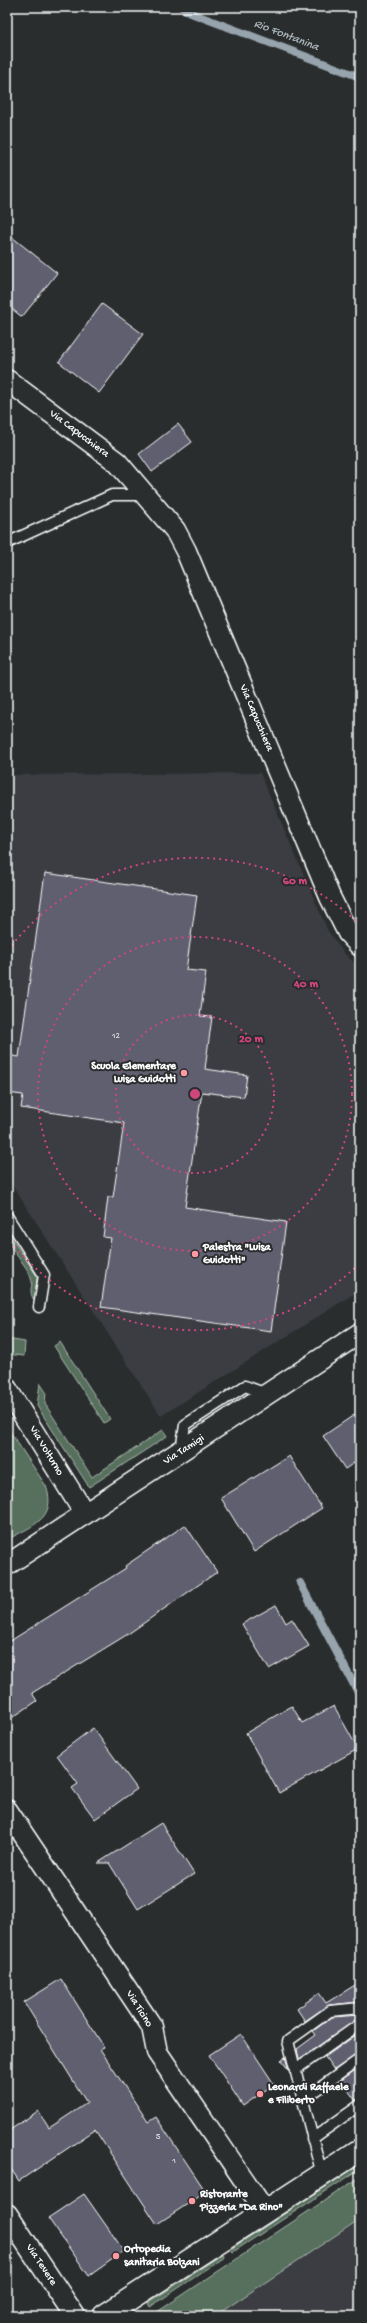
<svg xmlns="http://www.w3.org/2000/svg" width="367" height="2323" font-family="'Gochi Hand',sans-serif">
	<style>
		.built { fill: #3a3c42 }
		.green { fill: #566f5d; stroke: #aab7ae }
		.lines { fill: none; stroke-linecap: round; stroke-linejoin: round }
		.stream { stroke: #97a4ad; stroke-width: 8 }
		.building { fill: #615e70; stroke: #fff }
		.service-casing { stroke: #fff; stroke-width: 13 }
		.minor-casing { stroke: #fff; stroke-width: 23 }
		.tertiary-casing { stroke: #fff; stroke-width: 25 }
		.service { stroke: #2a2d2e; stroke-width: 10 }
		.minor { stroke: #2a2d2e; stroke-width: 20 }
		.tertiary { stroke: #2a2d2e; stroke-width: 22 }
		.ring { fill: none; stroke: #ce467c; stroke-width: 2; stroke-dasharray: 2 4 }
		.poi-dot { fill: #ff9aa2; stroke: #2a2d2e; stroke-width: 1.5 }
		.labels { text-anchor: middle; dominant-baseline: central; stroke-width: 4; stroke-linejoin: round; paint-order: stroke }
		.number-label { font-size: 9px; fill: #d8d7db }
		.street-label { font-size: 11px; fill: #fff; stroke: #2a2d2e }
		.poi-label { font-size: 11px; font-weight: bold; fill: #fff; stroke: #2a2d2e; text-anchor: start }
		.water-label { font-size: 12px; font-style: italic; fill: #a8b4ba; stroke: #2a2d2e }
		.centre { fill: #ce467c; stroke: #2a2d2e; stroke-width: 2 }
		.ring-label { font-size: 12px; text-anchor: middle; font-weight: bold; fill: #ce467c; stroke: #2a2d2e; stroke-width: 4; stroke-linejoin: round; paint-order: stroke }
	</style>
	<rect width="100%" height="100%" fill="#2a2d2e"/>
	<filter id="ink" filterUnits="userSpaceOnUse"><feTurbulence type="fractalNoise" baseFrequency=".025" numOctaves="2"/><feDisplacementMap in="SourceGraphic" scale="8" xChannelSelector="R" yChannelSelector="G"/><feConvolveMatrix kernelMatrix="1 2 1 2 8 2 1 2 1" color-interpolation-filters="sRGB"/></filter>
	<g filter="url(#ink)">
		<g class="built">
			<path d="M260,773L328,931L344,953L360,968V1290L161,1416L7,1177V775Z"/>
			<path d="M360,2181V2316H153Z"/>
		</g>
		<g class="green">
			<path d="M7,1231L37,1276L35,1302C27,1289 34,1288 31,1278C25,1260 7,1251 7,1231Z"/>
			<path d="M7,1339L25,1342L24,1356L7,1354Z"/>
			<path d="M60,1342L110,1419L104,1423L54,1346Z"/>
			<path d="M40,1383L46,1392L45,1404L92,1477L163,1430L167,1436L89,1487L37,1406Z"/>
			<path d="M7,1427L46,1486C58,1519 31,1526 7,1540Z"/>
			<path d="M360,2164V2169L233,2252L231,2249Z"/>
			<path d="M360,2177V2219L215,2316H151Z"/>
			<path d="M223,2254L225,2257L150,2307L148,2303Z"/>
		</g>
		<g class="lines">
			<g class="stream">
				<path d="M182,7L188,12L360,77"/>
				<path d="M300,1583L360,1696"/>
			</g>
		</g>
		<g class="building">
			<path d="M7,233L57,273L22,317L7,305Z"/>
			<path d="M102,304L143,334L99,393L59,362Z"/>
			<path d="M178,424L192,442L152,472L139,454Z"/>
			<path d="M45,873L197,895L186,970L206,972L200,1016L212,1017L205,1069L247,1075L244,1097L202,1092L185,1207L286,1222L271,1331L101,1307L111,1238L103,1237L108,1197H113L124,1123L21,1108L23,1095L7,1093V1055L19,1057Z"/>
			<path d="M360,1411V1459L345,1469L323,1436Z"/>
			<path d="M289,1456L322,1508L254,1552L221,1498Z"/>
			<path d="M185,1525L217,1572L128,1634L32,1693L37,1701L7,1721V1643L126,1568L125,1566Z"/>
			<path d="M276,1605L286,1623L292,1619L309,1646L269,1669L242,1624Z"/>
			<path d="M292,1706L302,1723L334,1706L358,1749L279,1793L246,1733Z"/>
			<path d="M93,1728L137,1789L95,1819L72,1788L78,1784L57,1755Z"/>
			<path d="M161,1823L194,1874L138,1909L109,1863H98Z"/>
			<path d="M61,1979L104,2047L100,2049L148,2122L156,2117L206,2192L157,2224L95,2130L19,2181L7,2163V2132L38,2111L49,2128L87,2103L24,2002Z"/>
			<path d="M360,1982V2002L329,2005L305,2021L297,2009L319,1993L326,2003Z"/>
			<path d="M360,2015V2018L299,2059L297,2049L316,2035L313,2031L332,2017Z"/>
			<path d="M360,2032V2053L334,2070L325,2057Z"/>
			<path d="M241,2034L274,2084L243,2106L209,2055Z"/>
			<path d="M285,2057L289,2070L281,2060Z"/>
			<path d="M360,2067V2099L355,2100L341,2080Z"/>
			<path d="M84,2194L124,2251L89,2276L48,2218Z"/>
		</g>
		<g class="lines">
			<defs>
				<g id="service">
					<path d="M7,543L112,495H145"/>
					<path d="M7,1216L44,1275L39,1307"/>
					<path d="M181,1450L185,1425L245,1386L267,1394"/>
					<path d="M295,2070L360,2024"/>
					<path d="M303,2100L360,2059"/>
					<path d="M312,2139L360,2105"/>
					<path d="M322,2175L288,2041L330,2011L360,2008"/>
				</g>
				<g id="minor">
					<path d="M7,380L117,462L175,530L186,551L330,897L348,933L360,946"/>
					<path d="M7,1389L85,1514"/>
					<path d="M7,1565L360,1333"/>
					<path d="M7,1810L149,2022L152,2027L157,2052L265,2211"/>
					<path d="M7,2214L75,2316"/>
				</g>
				<path id="tertiary" d="M104,2316L360,2150"/>
			</defs>
			<use href="#service" class="service-casing"/>
			<use href="#minor" class="minor-casing"/>
			<use href="#tertiary" class="tertiary-casing"/>
			<use href="#service" class="service"/>
			<use href="#minor" class="minor"/>
			<use href="#tertiary" class="tertiary"/>
		</g>
	</g>
	<g class="ring">
		<circle cx="195" cy="1094" r="79"/>
		<circle cx="195" cy="1094" r="157"/>
		<path d="M359 1264A236 236 0 0 1 8 1238M8 950A236 236 0 0 1 359 924"/>
	</g>
	<g class="poi-dot">
		<circle cx="184" cy="1073" r="4"/>
		<circle cx="195" cy="1254" r="4"/>
		<circle cx="260" cy="2094" r="4"/>
		<circle cx="192" cy="2201" r="4"/>
		<circle cx="116" cy="2256" r="4"/>
	</g>
	<g class="labels">
		<g class="number-label">
			<text x="116" y="1036">12</text>
			<text x="158" y="2137">5</text>
			<text x="174" y="2161">1</text>
		</g>
		<g class="street-label">
			<text transform="translate(79 434) rotate(37)">Via Capucchiera</text>
			<text transform="translate(256 718) rotate(67)">Via Capucchiera</text>
			<text transform="translate(184 1450) rotate(-33)">Via Tamigi</text>
			<text transform="translate(46 1451) rotate(59)">Via Volturno</text>
			<text transform="translate(139 2009) rotate(58)">Via Ticino</text>
			<text transform="translate(41 2265) rotate(56)">Via Tevere</text>
		</g>
		<g class="poi-label">
			<text x="176" y="1067" text-anchor="end">Scuola Elementare<tspan x="176" dy="13">Luisa Guidotti</tspan></text>
			<text x="203" y="1248">Palestra "Luisa<tspan x="203" dy="13">Guidotti"</tspan></text>
			<text x="268" y="2088">Leonardi Raffaele<tspan x="268" dy="13">e Filiberto</tspan></text>
			<text x="200" y="2195">Ristorante<tspan x="200" dy="13">Pizzeria "Da Rino"</tspan></text>
			<text x="124" y="2250">Ortopedia<tspan x="124" dy="13">sanitaria Bolzani</tspan></text>
		</g>
		<g class="water-label">
			<text transform="translate(286 36) rotate(21)">Rio Fontanina</text>
		</g>
	</g>
	<circle cx="195" cy="1094" r="6" class="centre"/>
	<g class="ring-label">
		<text x="295" y="884">60 m</text>
		<text x="306" y="987">40 m</text>
		<text x="251" y="1042">20 m</text>
	</g>
	<rect width="367" height="2323" fill="none" stroke="#2a2d2e" stroke-width="24"/>
	<rect x="12" y="12" width="343" height="2299" fill="none" stroke="#fff" stroke-width="1.5" filter="url(#ink)"/>
</svg>
